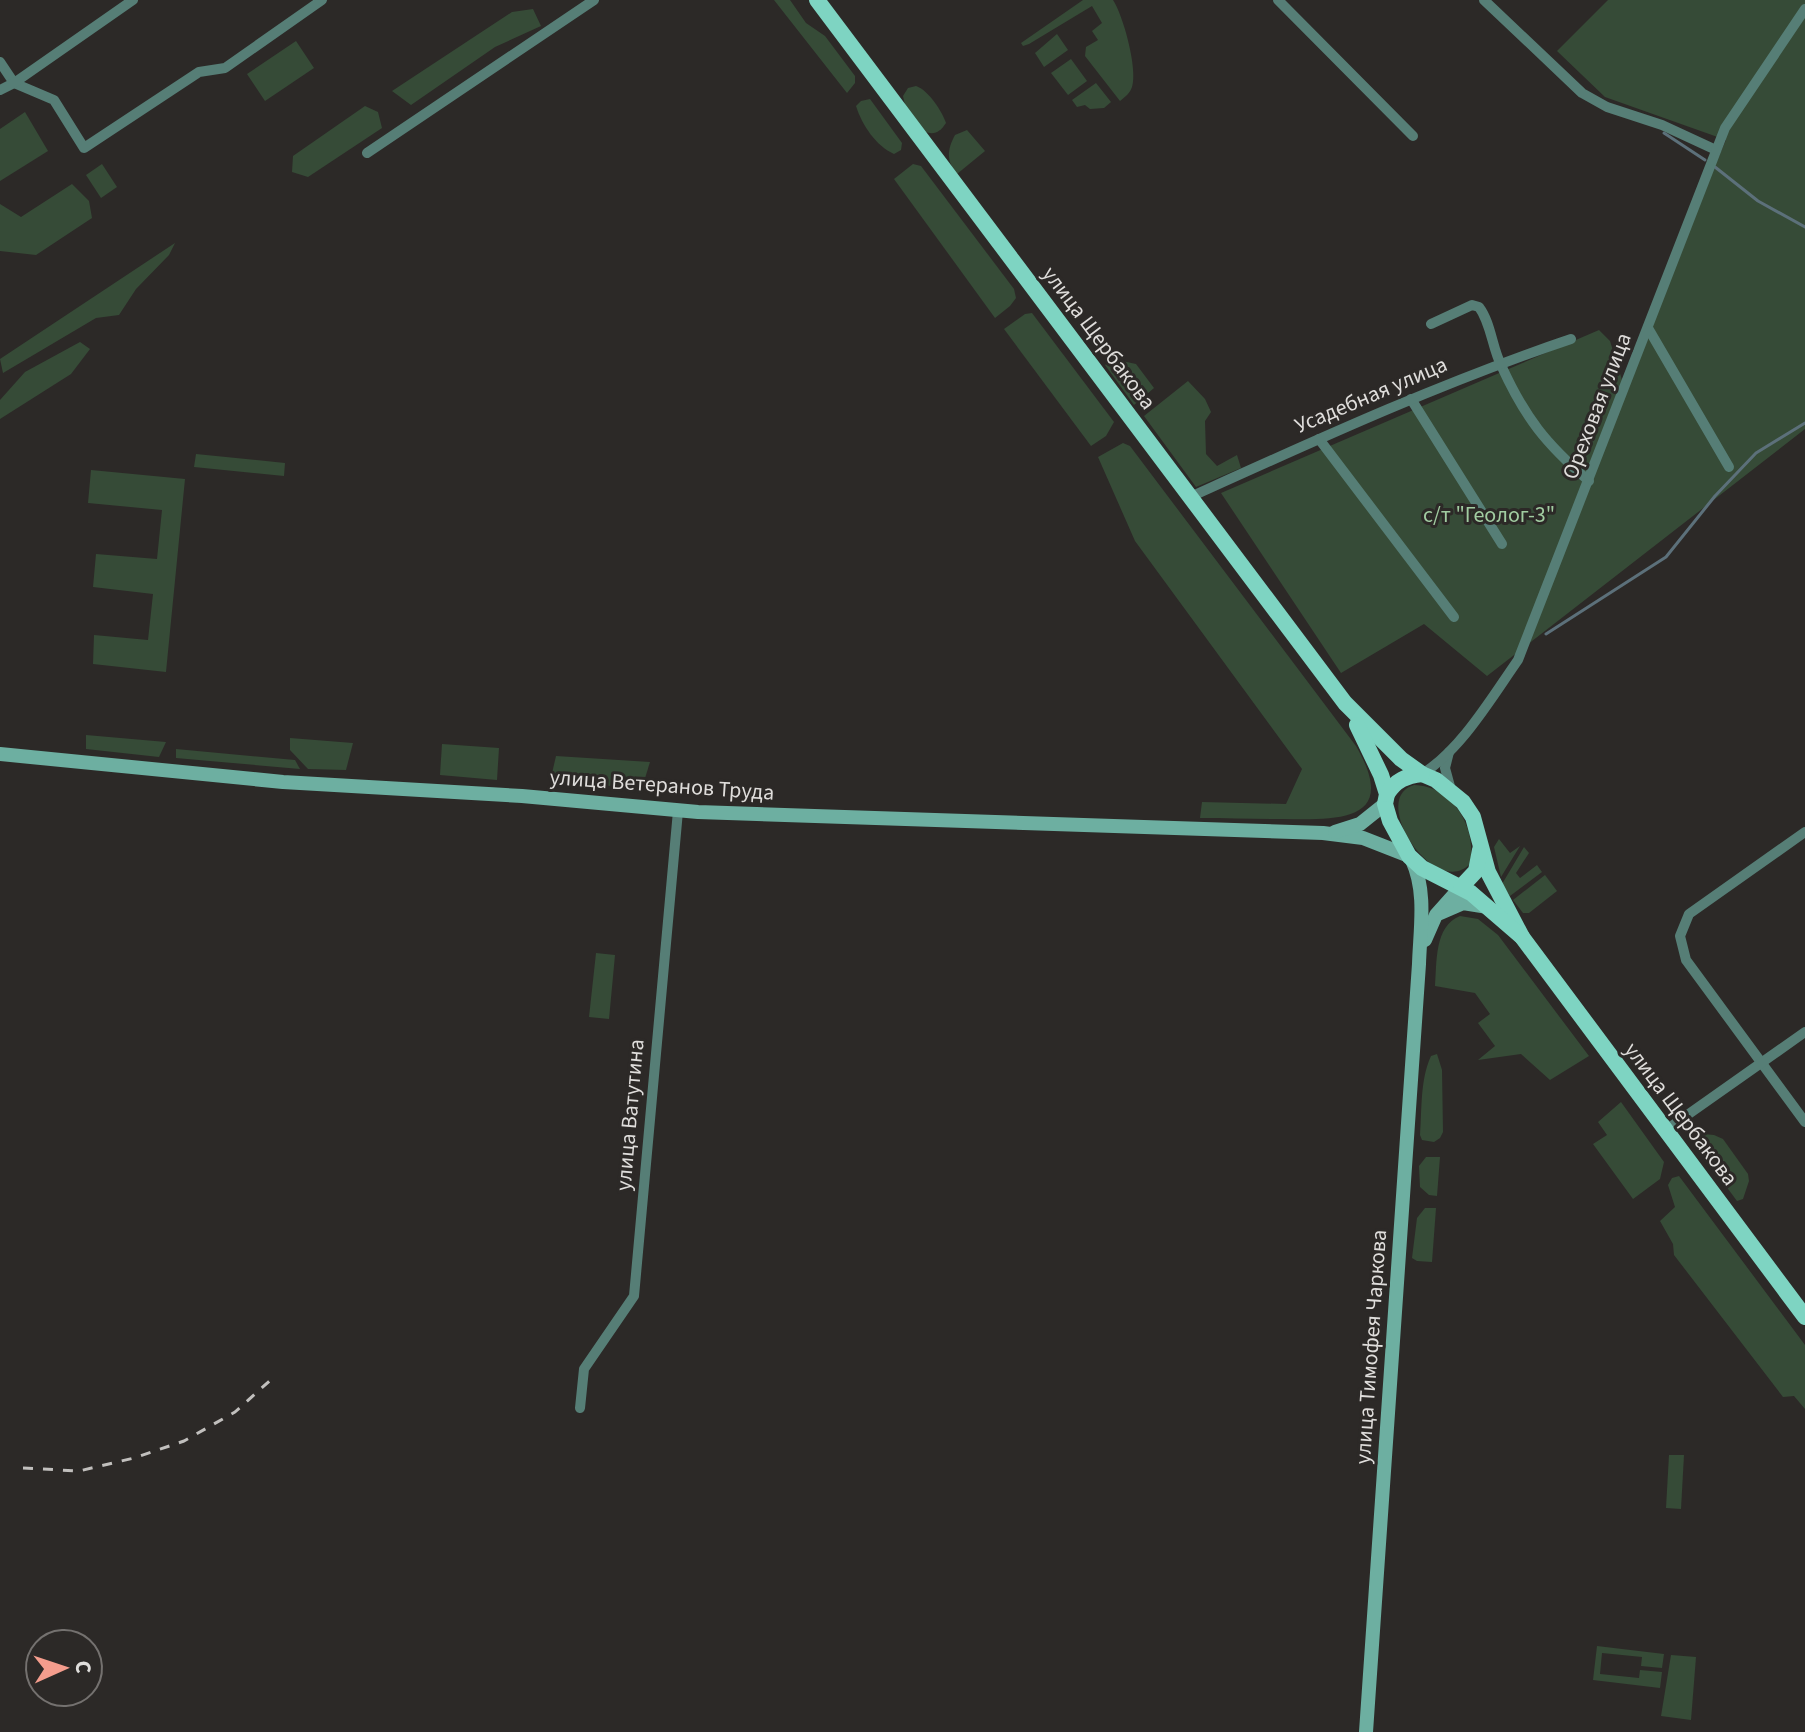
<svg xmlns="http://www.w3.org/2000/svg" width="1805" height="1732" font-family="'Source Sans 3',sans-serif">
	<style>
		.green { fill: #364b37 }
		.lines { fill: none; stroke-linecap: round; stroke-linejoin: round }
		.stream { stroke: #5c707a; stroke-width: 3 }
		.street { stroke: #567e76; stroke-width: 10 }
		.secondary { stroke: #6dafa1; stroke-width: 14 }
		.primary { stroke: #7ed4c2; stroke-width: 16 }
		.rail { stroke: #c1bfbd; stroke-width: 3; stroke-dasharray: 10 10; stroke-linecap: butt }
		.labels { text-anchor: middle; dominant-baseline: central; stroke-width: 6; stroke-linejoin: round; paint-order: stroke }
		.street-label { font-size: 22px; fill: #dfdddb; stroke: #2c2927 }
		.park-label { font-size: 22px; fill: #a1cca1; stroke: #2c2927 }
	</style>
	<rect width="100%" height="100%" fill="#2c2927"/>
	<g class="green">
		<path d="M774,0H790L806,23L825,36L855,76V83L847,93Z"/>
		<path d="M1083,0H1113C1123,15 1138,69 1132,87C1130,93 1126,96 1120,101L1085,56L1086,47L1098,40L1092,31L1102,23L1092,6L1029,44L1023,46L1021,43Z"/>
		<path d="M1608,0H1805V429L1487,676L1424,624L1341,673L1221,493L1599,330L1610,341L1622,380L1726,140L1605,97L1557,51Z"/>
		<path d="M533,9L541,26L495,47L411,105L392,91L512,12Z"/>
		<path d="M1057,34L1068,50L1044,67L1035,53Z"/>
		<path d="M296,41L314,68L265,101L247,74Z"/>
		<path d="M1071,59L1087,81L1068,95L1051,73Z"/>
		<path d="M1096,83L1111,102L1104,108L1090,109L1085,105L1077,107L1072,100Z"/>
		<path d="M916,86C928,90 942,111 946,123C940,132 935,135 925,132L905,105L903,96L908,88Z"/>
		<path d="M870,99L902,143L901,150L894,154C876,146 862,125 856,106L861,101Z"/>
		<path d="M365,106L378,112L382,128L308,177L292,172L293,156Z"/>
		<path d="M25,112L48,151L0,181V129Z"/>
		<path d="M967,130L985,151L957,174C946,161 947,150 955,135Z"/>
		<path d="M102,164L117,187L101,198L86,175Z"/>
		<path d="M913,164L921,166L1014,289L1016,298L1010,306L995,318L894,179Z"/>
		<path d="M72,184L89,201L92,218L36,255L0,251V204L21,217Z"/>
		<path d="M175,243L169,255L136,289L119,315L96,318L3,373L0,359Z"/>
		<path d="M1032,313L1114,422L1106,436L1091,446L1004,329L1025,314Z"/>
		<path d="M80,342L90,349L71,374L0,419V400L25,372Z"/>
		<path d="M1113,359L1136,364L1154,388L1134,405L1105,365Z"/>
		<path d="M1188,381L1205,399L1211,412L1205,421L1206,454L1217,466L1237,455L1241,468L1196,487L1144,416Z"/>
		<path d="M1123,443L1130,446L1356,746C1400,822 1339,820 1282,819C1255,819 1228,818 1200,818L1202,802L1286,804L1302,769L1135,541L1098,457Z"/>
		<path d="M196,454L285,463L284,476L194,467Z"/>
		<path d="M91,470L185,479L166,672L93,664L94,635L148,640L153,594L93,587L96,554L157,559L162,510L88,503Z"/>
		<path d="M86,735L166,742L159,757L86,749Z"/>
		<path d="M290,738L353,743L346,770L308,769L290,750Z"/>
		<path d="M442,744L499,748L497,780L440,775Z"/>
		<path d="M176,749L295,760L300,769L176,758Z"/>
		<path d="M556,756L650,762L642,788L550,782Z"/>
		<path d="M1414,785C1453,786 1477,828 1470,864C1434,900 1368,798 1414,785Z"/>
		<path d="M1499,839L1510,853L1520,846L1501,877L1494,847Z"/>
		<path d="M1524,847L1529,853L1516,873L1520,878L1537,865L1542,872L1510,896L1502,884Z"/>
		<path d="M1545,875L1557,891L1529,913H1523L1513,900Z"/>
		<path d="M1460,916L1478,919L1498,935L1589,1056L1550,1080L1521,1054L1478,1060L1495,1046L1478,1023L1490,1014L1475,993L1435,986C1437,963 1434,926 1460,916Z"/>
		<path d="M596,953L615,955L609,1019L589,1017Z"/>
		<path d="M1437,1054L1442,1070L1443,1132L1440,1138L1434,1142L1422,1140L1420,1135C1422,1109 1420,1080 1431,1056Z"/>
		<path d="M1621,1102L1664,1162L1660,1179L1633,1199L1593,1144L1607,1135L1598,1122Z"/>
		<path d="M1692,1133L1714,1135L1723,1139L1748,1174L1749,1181L1743,1199L1737,1201L1688,1135Z"/>
		<path d="M1426,1157H1440L1437,1196L1429,1195L1420,1187L1419,1166Z"/>
		<path d="M1679,1176L1805,1345V1409L1794,1396L1783,1397L1674,1255L1673,1244L1660,1221L1675,1207L1668,1185L1672,1178Z"/>
		<path d="M1425,1208H1436L1432,1262L1417,1261L1412,1258L1417,1218Z"/>
		<path d="M1669,1455H1684L1681,1509L1666,1508Z"/>
		<path d="M1597,1646L1664,1654L1662,1668L1641,1666L1642,1657L1602,1653L1600,1674L1639,1678L1640,1670L1662,1672L1660,1688L1593,1680Z"/>
		<path d="M1671,1655L1696,1657L1691,1720L1661,1716Z"/>
	</g>
	<g class="lines">
		<g class="stream">
			<path d="M1664,133L1705,160"/>
			<path d="M1715,167L1758,201L1805,227"/>
			<path d="M1546,634L1666,557L1715,496L1756,453L1805,423"/>
		</g>
		<g class="street">
			<path d="M1278,0L1413,136"/>
			<path d="M1484,0L1582,93L1607,107L1662,125L1716,150"/>
			<path d="M0,62L14,83L54,100L84,148L199,72L225,68L322,0"/>
			<path d="M0,90L14,83L133,0"/>
			<path d="M367,153L594,0"/>
			<path d="M1431,324L1472,305L1479,307C1491,323 1492,347 1501,365C1525,418 1546,444 1589,481"/>
			<path d="M1648,328L1729,467"/>
			<path d="M1411,399L1502,544"/>
			<path d="M1319,439L1454,617"/>
			<path d="M1190,497C1316,440 1440,383 1571,339"/>
			<path d="M1449,752L1445,768L1451,790"/>
			<path d="M1422,774C1461,750 1492,697 1518,660L1725,128L1805,9"/>
			<path d="M1805,832L1689,914L1680,936L1686,960L1805,1122"/>
			<path d="M1666,1130L1805,1032"/>
			<path d="M580,1408L584,1369L634,1296L678,811"/>
		</g>
		<g class="secondary">
			<path d="M0,754L283,782L522,796L698,812L1323,833L1363,838L1409,856"/>
			<path d="M1335,832L1360,824L1385,804"/>
			<path d="M1440,913L1463,903L1488,907"/>
			<path d="M1425,940L1436,915L1461,887"/>
			<path d="M1366,1732L1419,964C1420,930 1427,892 1412,860"/>
		</g>
		<g class="primary">
			<path d="M817,0L1345,703L1401,759L1422,774L1436,780L1463,802L1473,817L1488,872L1522,937"/>
			<path d="M1357,725L1381,775L1387,794L1385,804L1390,821L1409,856L1422,868L1471,893L1522,937L1805,1317"/>
			<path d="M1387,794C1396,780 1406,776 1422,774"/>
			<path d="M1461,887L1476,871L1480,850"/>
		</g>
		<path class="rail" d="M23,1468L79,1471L134,1458L184,1441L235,1412L275,1376"/>
	</g>
	<g class="labels">
		<g class="street-label">
			<text transform="translate(1099 338) rotate(53)">улица Щербакова</text>
			<text transform="translate(1371 395) rotate(-23)">Усадебная улица</text>
			<text transform="translate(1597 406) rotate(-69)">Ореховая улица</text>
			<text transform="translate(662 785) rotate(4)">улица Ветеранов Труда</text>
			<text transform="translate(1681 1114) rotate(53)">улица Щербакова</text>
			<text transform="translate(630 1115) rotate(-85)">улица Ватутина</text>
			<text transform="translate(1371 1347) rotate(-86)">улица Тимофея Чаркова</text>
		</g>
		<g class="park-label">
			<text x="1489" y="515">с/т "Геолог-3"</text>
		</g>
	</g>
	<g transform="translate(64 1668) rotate(87)"><circle r="38" fill="#2c2927" stroke="#74716f" stroke-width="2"/>
	<path d="M0-6L14 30L0 20L-14 30Z" fill="#f49d8d"/>
	<text y="-12" font-size="22" font-weight="bold" text-anchor="middle" fill="#dfdddb">С</text>
	</g>
</svg>
